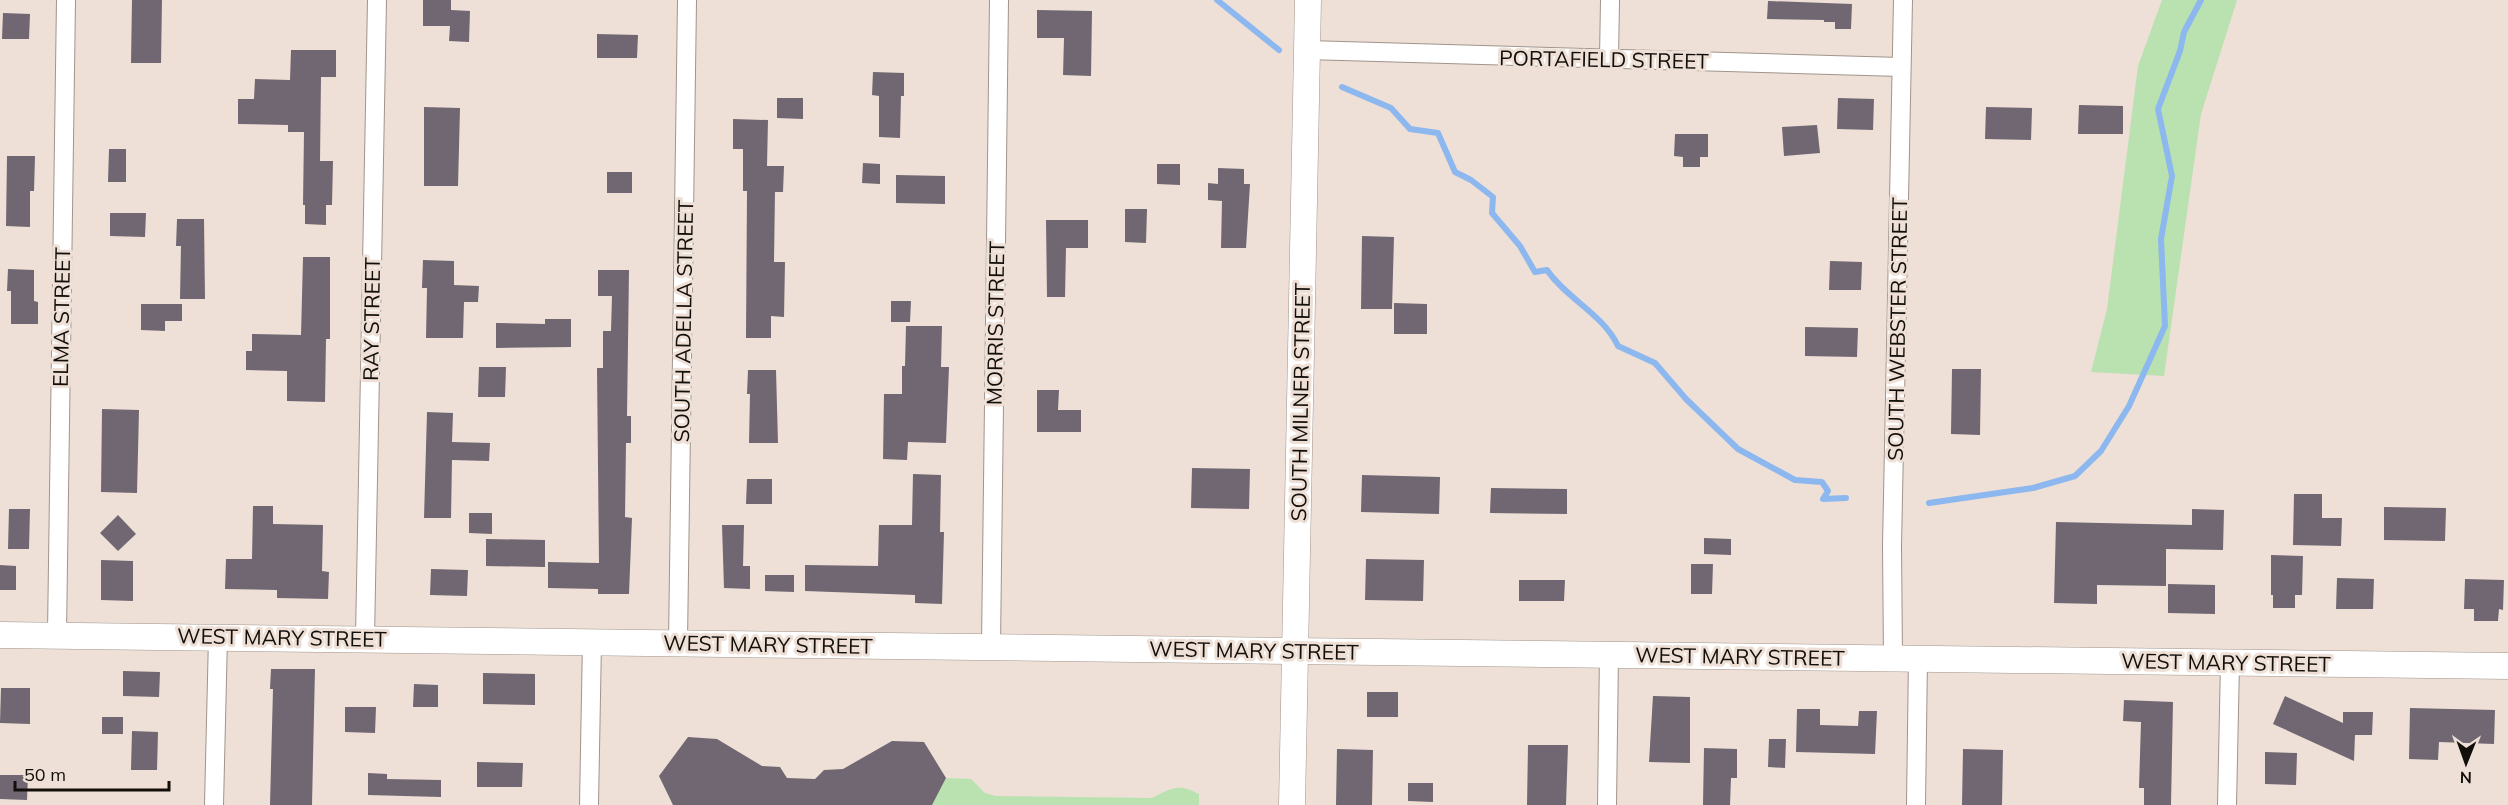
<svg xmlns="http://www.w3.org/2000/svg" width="2508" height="805" font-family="Mulish,sans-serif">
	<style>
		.green { fill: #b9e2b0 }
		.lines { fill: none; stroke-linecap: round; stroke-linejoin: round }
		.stream { stroke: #8db7ef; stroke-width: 6 }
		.building { fill: #706772 }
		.street-casing { stroke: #a1948b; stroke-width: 20 }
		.secondary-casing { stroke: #a1948b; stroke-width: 27 }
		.street { stroke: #fff; stroke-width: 18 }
		.secondary { stroke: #fff; stroke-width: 26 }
		.labels { text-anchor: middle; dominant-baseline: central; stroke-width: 6; stroke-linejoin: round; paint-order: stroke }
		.street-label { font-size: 21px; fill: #120e0a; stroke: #eee0d6 }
	</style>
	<rect width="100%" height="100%" fill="#eee0d6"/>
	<g class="green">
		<path d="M2162,0H2237L2201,114L2164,376L2091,372L2107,309L2138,66Z"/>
		<path d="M946,778L971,779L985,793L996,796L1152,798C1172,788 1178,783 1199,794V805H932Z"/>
	</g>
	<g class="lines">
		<g class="stream">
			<path d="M1217,0L1279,50"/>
			<path d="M1342,87L1391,108L1410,129L1438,133L1455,172L1471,180L1493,197L1492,213L1520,246L1535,272L1547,270C1567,299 1603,314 1618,346L1655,363L1686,399L1738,449L1795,480L1822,482L1828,491L1823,499L1846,498"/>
			<path d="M1929,503L2033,488L2075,476L2101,451L2129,406L2165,326L2161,239L2172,176L2158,109L2180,51L2184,32L2201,0"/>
		</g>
	</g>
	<g class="building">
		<path d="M132,0H162L161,63H131Z"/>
		<path d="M423,0H451V10L470,11L469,42L449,41L450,26H423Z"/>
		<path d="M1768,1L1852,4L1851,29H1835V22H1824V20L1767,19Z"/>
		<path d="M1037,10L1092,11L1091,76L1063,75L1064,38H1037Z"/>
		<path d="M3,13L30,14L29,39H2Z"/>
		<path d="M597,34L638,35L637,58H597Z"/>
		<path d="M291,50H336V77H321L320,161H333L332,205H326V225L305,224V205H303L304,132H288V125L238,124V99H254L255,79L290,80Z"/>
		<path d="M873,72L904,73V96H901L900,138L879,137V96L872,95Z"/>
		<path d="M777,98H803V119L777,118Z"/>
		<path d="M1838,98L1874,99L1873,130L1837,129Z"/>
		<path d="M2079,105L2123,106V134H2078Z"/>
		<path d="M424,107L460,108L458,186H424Z"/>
		<path d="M1986,107L2032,108L2031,140L1985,139Z"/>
		<path d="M733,119L768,120L767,166H784L783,192H775L774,262H785L784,317L771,316V338H746L747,191H743V149H733Z"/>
		<path d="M1817,125L1820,153L1784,156L1782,127Z"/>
		<path d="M1675,134H1708V157H1700V167H1683V157L1674,156Z"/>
		<path d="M109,149H126V182H108Z"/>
		<path d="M7,156H35L34,191H30V227L6,226Z"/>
		<path d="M863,163L880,164V184L862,183Z"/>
		<path d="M1157,164H1180V185L1157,184Z"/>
		<path d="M1218,168L1244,169V184H1250L1246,248H1221L1222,201L1208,200V183L1218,184Z"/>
		<rect x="607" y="172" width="25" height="21"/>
		<path d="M896,175L945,176V204L896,203Z"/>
		<path d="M1125,209H1147L1146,243L1125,242Z"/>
		<path d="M110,213H146L145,237L110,236Z"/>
		<path d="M177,219H204L205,299H180L181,246H176Z"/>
		<path d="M1046,220H1088V248H1066L1065,297H1047Z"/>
		<path d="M1362,236L1394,237L1392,309H1361Z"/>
		<path d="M303,257H330V339H326L325,402L287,401V371L246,370V351H252V334L301,335Z"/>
		<path d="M423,260L454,261V285L479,286L478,302H464L463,338H426L427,288H422Z"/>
		<path d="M1830,261L1862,262L1861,290H1829Z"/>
		<path d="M8,269L34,270V301L38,302V324H11V291H7Z"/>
		<path d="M598,270H629L627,416H631V443H626L625,517L632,518L629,594H598V589L548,588V562L599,563L597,368H603V331H611L612,296H598Z"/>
		<path d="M891,301H911L910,322H891Z"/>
		<path d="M1394,303L1427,304V334H1394Z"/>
		<path d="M141,304H182V321H165V331L141,330Z"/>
		<path d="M545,319H571V347L496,348V323L545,324Z"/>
		<path d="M906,326H942L941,367H949L946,443L908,442L907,460L883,459L884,394H902V366H905Z"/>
		<path d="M1805,327L1858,328L1857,357L1805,356Z"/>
		<path d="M479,367H506L505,397H478Z"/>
		<path d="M1952,369H1981L1980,435L1951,434Z"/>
		<path d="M748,370H776L778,443H749L750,394H747Z"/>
		<path d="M1037,390H1059L1058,410H1081V432H1037Z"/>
		<path d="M102,409L139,410L137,493L101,492Z"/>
		<path d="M427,412L453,413L452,442L490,443L489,461L452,460L451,518H424Z"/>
		<path d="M1192,468L1250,469L1249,509L1191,508Z"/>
		<path d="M913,474L941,475L940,532H944L942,604L915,603V595L805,591V565L878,566L879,525H912Z"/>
		<path d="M1362,475L1440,477L1439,514L1361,512Z"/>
		<path d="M747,479H772V504H746Z"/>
		<path d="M1491,488L1567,489V514L1490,513Z"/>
		<path d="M2294,494H2322V518H2342L2341,546L2293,545Z"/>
		<path d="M253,506H273V524L323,525L322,571L329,572L328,599L277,598V590L225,589L226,559H252Z"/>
		<path d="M2384,507L2446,508L2445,541L2384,540Z"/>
		<path d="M9,509H30L29,549H8Z"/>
		<path d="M2192,509L2224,510L2223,550L2166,549V586L2097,585V604L2054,603L2056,522L2192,525Z"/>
		<path d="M469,513H492V534L469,533Z"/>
		<path d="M118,515L136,534L118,551L100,533Z"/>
		<path d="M722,525H744L743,566H750V589L724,588Z"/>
		<path d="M1704,538L1731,539V555L1704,554Z"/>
		<path d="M486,539L545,540V567L486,566Z"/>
		<path d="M2271,555L2303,556L2302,595H2295V608H2273V595H2271Z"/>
		<path d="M1366,559L1424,560L1423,601L1365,600Z"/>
		<path d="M101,560L133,561V601L101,600Z"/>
		<path d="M1691,564H1713L1712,594H1691Z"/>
		<path d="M0,565L16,566V590H0Z"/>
		<path d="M431,569L468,570L467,596L430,595Z"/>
		<path d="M765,575H794V592L765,591Z"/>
		<path d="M2337,578L2374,579L2373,609H2336Z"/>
		<path d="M2465,579L2504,580L2503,610L2499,609L2498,621H2474V609H2464Z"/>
		<path d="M1519,580H1565L1564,601H1519Z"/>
		<path d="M2168,584L2215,585V614L2168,613Z"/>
		<path d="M271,669H315L312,805H270L273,689H270Z"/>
		<path d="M123,671L160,672L159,697L123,696Z"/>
		<path d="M483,673L535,674V705L483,704Z"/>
		<path d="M414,684L438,685V707H413Z"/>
		<path d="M1,688H30V724L0,723Z"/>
		<rect x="1367" y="692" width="31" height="25"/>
		<path d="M1653,696L1690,697V763L1649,762Z"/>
		<path d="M2285,696L2343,723V712H2373L2372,735H2355L2354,761L2273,724Z"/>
		<path d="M2124,700L2173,702L2171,805H2144V788H2139L2141,722L2123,721Z"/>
		<path d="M345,707H376L375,733L345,732Z"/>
		<path d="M2410,708L2495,710L2494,744L2439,742L2438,760L2409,759Z"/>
		<path d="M1797,709H1820V725L1858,726L1859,711H1877L1875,754L1796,752Z"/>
		<rect x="102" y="717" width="21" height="17"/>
		<path d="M132,731L158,732L157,770H131Z"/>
		<path d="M688,737L717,739L762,766L780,767L787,778L815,779L824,770L843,769L892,741L924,742L946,778L932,805H673L659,776Z"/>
		<path d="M1769,739H1786L1785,768L1768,767Z"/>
		<path d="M1528,745H1568L1566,805H1527Z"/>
		<path d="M1704,748L1737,749V778H1731L1730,805H1703Z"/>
		<path d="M1337,749L1373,750L1372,805H1336Z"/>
		<path d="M1963,749L2003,750L2002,805H1962Z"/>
		<path d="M2265,752L2297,753L2296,785L2265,784Z"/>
		<path d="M477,762L523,763L522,787H477Z"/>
		<path d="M368,773L387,774V779L441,780V797L368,795Z"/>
		<path d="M0,775H28L27,800L0,799Z"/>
		<path d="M1408,783H1433V802L1408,801Z"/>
	</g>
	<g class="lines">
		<defs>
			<g id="street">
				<path d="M1307,50L1901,67"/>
				<path d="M1609,58L1610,0"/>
				<path d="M57,634L66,0"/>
				<path d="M365,638L377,0"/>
				<path d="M678,642L687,0"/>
				<path d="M991,646L999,0"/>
				<path d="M1893,658L1892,546L1903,0"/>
				<path d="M214,805L218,637"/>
				<path d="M589,805L592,641"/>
				<path d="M1607,805L1609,654"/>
				<path d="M1916,805L1918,658"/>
				<path d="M2227,805L2230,663"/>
			</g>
			<g id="secondary">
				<path d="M0,635L2508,666"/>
				<path d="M1292,805L1308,0"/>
			</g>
		</defs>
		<use href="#street" class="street-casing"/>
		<use href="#secondary" class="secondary-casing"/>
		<use href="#street" class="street"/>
		<use href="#secondary" class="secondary"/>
	</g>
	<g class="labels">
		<g class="street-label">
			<text transform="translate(1604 59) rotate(1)">PORTAFIELD STREET</text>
			<text transform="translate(61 317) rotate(-89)">ELMA STREET</text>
			<text transform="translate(371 319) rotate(-89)">RAY STREET</text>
			<text transform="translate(683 321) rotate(-89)">SOUTH ADELLA STREET</text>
			<text transform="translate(995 323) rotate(-89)">MORRIS STREET</text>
			<text transform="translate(1897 329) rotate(-89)">SOUTH WEBSTER STREET</text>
			<text transform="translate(1300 402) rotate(-89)">SOUTH MILNER STREET</text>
			<text transform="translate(282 637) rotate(1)">WEST MARY STREET</text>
			<text transform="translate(768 644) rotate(1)">WEST MARY STREET</text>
			<text transform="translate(1254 650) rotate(1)">WEST MARY STREET</text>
			<text transform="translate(1740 656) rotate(1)">WEST MARY STREET</text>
			<text transform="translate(2226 662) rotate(1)">WEST MARY STREET</text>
		</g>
	</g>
	<g transform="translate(2466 763) rotate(181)" stroke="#eee0d6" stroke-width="4.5" paint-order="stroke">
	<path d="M0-4.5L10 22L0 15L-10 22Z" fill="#120e0a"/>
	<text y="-9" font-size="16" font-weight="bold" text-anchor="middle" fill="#120e0a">N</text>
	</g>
	<path d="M15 781v9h154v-9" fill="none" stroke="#120e0a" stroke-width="3"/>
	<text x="24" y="781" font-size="18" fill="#120e0a" stroke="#eee0d6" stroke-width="4.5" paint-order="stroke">50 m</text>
</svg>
